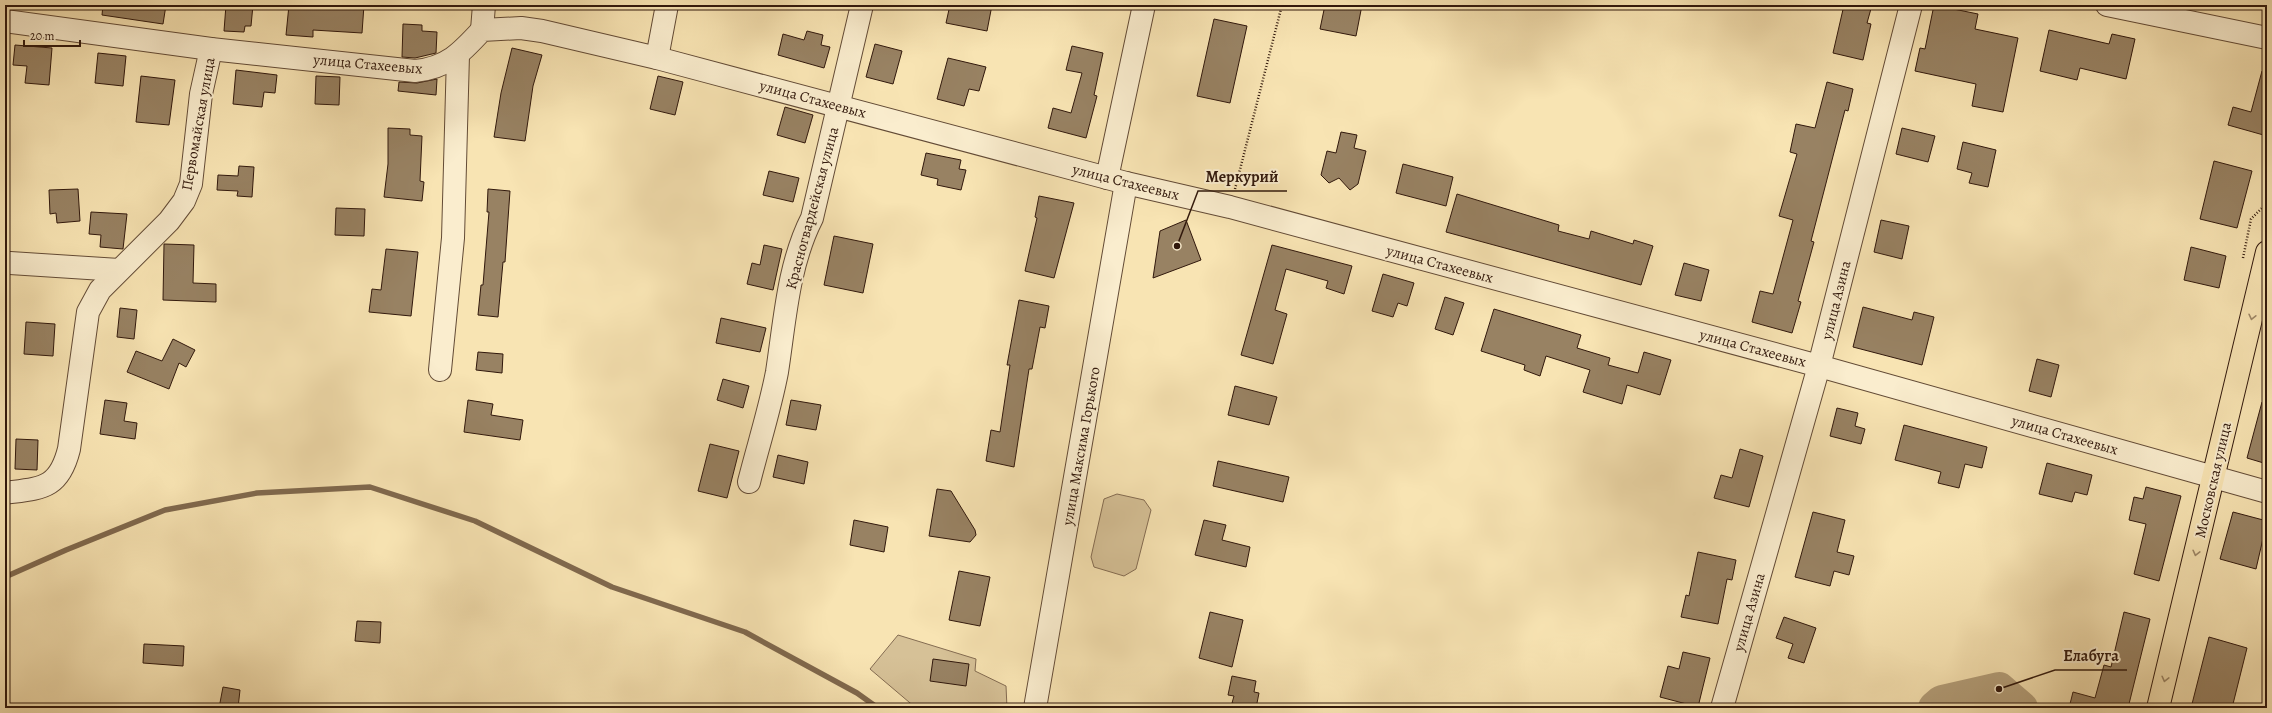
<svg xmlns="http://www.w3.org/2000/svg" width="2272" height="713" font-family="Alegreya,serif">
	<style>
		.green { fill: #d6c197; stroke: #846c52 }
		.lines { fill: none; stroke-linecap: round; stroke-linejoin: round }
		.stream { stroke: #80694e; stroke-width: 5.5 }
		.river { stroke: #b49f7a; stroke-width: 34 }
		.building { fill: #988263; stroke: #31180c }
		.minor-casing { stroke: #634b36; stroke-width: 24 }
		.major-casing { stroke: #31180c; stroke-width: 24 }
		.path { stroke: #31180c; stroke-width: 2.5; stroke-dasharray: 1 2; stroke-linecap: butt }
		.minor { stroke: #faedce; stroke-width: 22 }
		.major { stroke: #f8e4b3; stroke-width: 22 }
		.oneway { stroke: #9e8868 }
		.labels { text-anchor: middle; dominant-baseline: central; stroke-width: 4; stroke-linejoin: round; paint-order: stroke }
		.street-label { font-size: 15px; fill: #31180c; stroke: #faedce }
		.leader { fill: none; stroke: #31180c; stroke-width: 1.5 }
		.callout-dot { fill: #31180c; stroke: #faedce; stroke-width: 1.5 }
		.callout-label { font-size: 16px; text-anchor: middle; font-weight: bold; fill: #31180c; stroke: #faedce; stroke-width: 4; stroke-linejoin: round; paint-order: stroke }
	</style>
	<rect width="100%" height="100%" fill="#f8e4b3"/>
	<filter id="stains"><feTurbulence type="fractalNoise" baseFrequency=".005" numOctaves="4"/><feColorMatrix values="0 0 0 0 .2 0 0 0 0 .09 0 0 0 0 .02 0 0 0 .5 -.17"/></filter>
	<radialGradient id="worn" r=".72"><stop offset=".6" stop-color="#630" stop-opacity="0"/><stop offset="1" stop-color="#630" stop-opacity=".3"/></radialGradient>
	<g class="green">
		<path d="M1117,494L1144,500L1151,510L1136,569L1124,576L1094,567L1091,557L1104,499Z"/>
		<path d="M898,635L976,659L975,671L1006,686L1007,708H916L870,669Z"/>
	</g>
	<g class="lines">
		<path class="stream" d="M5,577L66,550L165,510L257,493L370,487L475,521L612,587L745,632L857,693L878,708"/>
		<path class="river" d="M1935,708L1942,702L1999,689L2021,708"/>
	</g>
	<g class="building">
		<path d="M103,5H166L163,24L102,15Z"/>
		<path d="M226,5H253L251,26H245L244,32L224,31Z"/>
		<path d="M289,5H364L362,33L313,30V37L286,35Z"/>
		<path d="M950,5H992L987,31L946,23Z"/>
		<path d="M1325,5H1362L1356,36L1320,29Z"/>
		<path d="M1844,5H1872L1867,23L1871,24L1863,60L1833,53Z"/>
		<path d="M1934,5L1978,14L1975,29L2018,38L2003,112L1972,106L1976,84L1915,71L1920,48L1925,49Z"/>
		<path d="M1214,19L1247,26L1230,103L1197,96Z"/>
		<path d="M403,24L422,25V31L437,32L436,53L415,58L402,57Z"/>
		<path d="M2049,30L2109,44L2112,34L2135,39L2126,79L2080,68L2077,80L2040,71Z"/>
		<path d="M807,31L823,35L821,45L830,47L824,68L778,55L783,34L804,40Z"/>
		<path d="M875,44L902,51L893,84L866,77Z"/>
		<path d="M15,45L52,48L49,85L25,83L27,66L13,65Z"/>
		<path d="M1072,46L1103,53L1094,95L1097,96L1086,138L1048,128L1053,108L1071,113L1082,73L1066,70Z"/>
		<path d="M512,48L542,55L533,86L525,141L494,137L501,93Z"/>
		<path d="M98,53L126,56L123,86L95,83Z"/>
		<path d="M948,58L986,67L979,91L969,89L964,106L937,99Z"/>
		<path d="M236,70L277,75L275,93L264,92L262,107L233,104Z"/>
		<path d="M2262,71L2267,72V136L2228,125L2233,107L2251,112Z"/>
		<path d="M141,76L175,80L169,125L136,122Z"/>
		<path d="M316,76L340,77L339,105L315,104Z"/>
		<path d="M658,76L683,82L675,115L650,109Z"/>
		<path d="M437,79L436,95L398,91L399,82L417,83Z"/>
		<path d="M1827,82L1853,89L1848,111L1845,110L1811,241L1814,242L1798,301L1801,302L1792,333L1752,322L1760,291L1773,294L1793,220L1779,216L1797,154L1790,152L1796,124L1815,128Z"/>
		<path d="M785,107L813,115L805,143L777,135Z"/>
		<path d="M388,128L410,129V135L422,136L420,181L424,182L422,201L384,197L388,164Z"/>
		<path d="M1902,128L1935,136L1928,162L1896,154Z"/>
		<path d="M1341,132L1357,135L1354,148L1366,151L1358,184L1350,190L1339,178L1329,183L1321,175L1327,151L1336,153Z"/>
		<path d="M1963,142L1996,150L1988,187L1969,183L1972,173L1957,169Z"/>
		<path d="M926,153L961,160L959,169L966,170L961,190L937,185L938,179L921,175Z"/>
		<path d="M2214,161L2252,171L2237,228L2200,219Z"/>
		<path d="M1403,164L1453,177L1446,206L1396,193Z"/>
		<path d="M239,166L254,167L252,197L237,196L238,191L217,190L218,175L238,176Z"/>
		<path d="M769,171L799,178L793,202L763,195Z"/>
		<path d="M78,189L80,221L57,223L56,213L50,214L49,190Z"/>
		<path d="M488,189L510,191L505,262H503L498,317L478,315L481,285H483L489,212H487Z"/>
		<path d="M1457,194L1559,225L1558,231L1589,239L1591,231L1633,244L1634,240L1653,246L1641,285L1446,232Z"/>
		<path d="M1039,196L1074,203L1054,278L1025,271L1037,218L1035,217Z"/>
		<path d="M336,208L365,209L364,236L335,235Z"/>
		<path d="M91,212L127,214L123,249L100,247L101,235L89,234Z"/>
		<path d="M1186,220L1201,260L1153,278L1160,231Z"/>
		<path d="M1881,220L1909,226L1902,259L1874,252Z"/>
		<path d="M834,236L873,244L863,293L824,285Z"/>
		<path d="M164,244L194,245L193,283L216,284V302L163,300Z"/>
		<path d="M764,245L782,249L773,290L747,284L752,263L760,265Z"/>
		<path d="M1272,245L1352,266L1344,294L1326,288L1328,281L1286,269L1275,310L1287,314L1273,364L1241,355Z"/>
		<path d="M2191,247L2226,256L2219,288L2184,280Z"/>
		<path d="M386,249L418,252L411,316L369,312L372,289L381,290Z"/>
		<path d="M1684,263L1709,270L1701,301L1675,295Z"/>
		<path d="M1383,274L1414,283L1407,306L1398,303L1393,317L1372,311Z"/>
		<path d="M1445,297L1464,303L1453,335L1435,329Z"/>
		<path d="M1019,300L1049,306L1045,328L1040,327L1032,369H1029L1014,467L986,461L991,430L1000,432L1010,365H1007Z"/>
		<path d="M1863,307L1912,320L1914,312L1934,317L1922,365L1853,347Z"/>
		<path d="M120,308L137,310L134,339L117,337Z"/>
		<path d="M1494,309L1581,335L1577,348L1610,358L1608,365L1638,373L1644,352L1671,360L1660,395L1627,385L1622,404L1583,392L1590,370L1546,356L1540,376L1524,370L1525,365L1481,351Z"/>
		<path d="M721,318L766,328L760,352L716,343Z"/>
		<path d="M26,322L55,324L53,356L24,354Z"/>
		<path d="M173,339L195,350L186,367L179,363L169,389L127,372L136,351L162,361Z"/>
		<path d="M478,352L503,354L502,373L476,370Z"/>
		<path d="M2037,359L2059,365L2051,397L2029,391Z"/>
		<path d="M723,379L749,386L743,408L717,400Z"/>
		<path d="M1235,386L1277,397L1269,425L1228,415Z"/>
		<path d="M105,400L127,403L124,421L137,423L135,439L100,434Z"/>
		<path d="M468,400L493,404L491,415L523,420L520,440L464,432Z"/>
		<path d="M791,400L821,405L816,430L786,425Z"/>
		<path d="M2262,402H2267V464L2247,458Z"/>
		<path d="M1837,408L1858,413L1855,426L1865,429L1861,444L1830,436Z"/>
		<path d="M1904,425L1987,447L1982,468L1965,464L1959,488L1938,483L1941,472L1895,460Z"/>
		<path d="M16,439L38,440L37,470L15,469Z"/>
		<path d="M710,444L739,451L727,498L698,491Z"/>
		<path d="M1740,449L1763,456L1749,507L1714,498L1721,475L1732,478Z"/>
		<path d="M778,455L808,462L804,484L773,477Z"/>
		<path d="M1218,461L1289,477L1283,502L1213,486Z"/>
		<path d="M2047,463L2092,475L2087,495L2075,492L2072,502L2039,494Z"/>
		<path d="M2146,487L2181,496L2159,581L2134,574L2146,524L2129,520L2134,497L2143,499Z"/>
		<path d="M937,489L951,491L975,530L976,535L970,542L929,536Z"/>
		<path d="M1813,512L1845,520L1837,552L1854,556L1849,575L1834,571L1830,586L1795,577Z"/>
		<path d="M2233,512L2267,521L2256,569L2220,559Z"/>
		<path d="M854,520L888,527L884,552L850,545Z"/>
		<path d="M1204,520L1226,525L1222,540L1250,547L1246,567L1195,555Z"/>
		<path d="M1698,552L1736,560L1732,580L1727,579L1718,624L1681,617L1686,595L1689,596Z"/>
		<path d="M959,571L990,577L980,626L949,620Z"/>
		<path d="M1210,612L1243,620L1232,667L1199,658Z"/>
		<path d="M2124,612L2150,619L2128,708H2069L2073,692L2095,698L2104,665L2111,667Z"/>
		<path d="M1784,617L1816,628L1804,663L1788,658L1793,644L1776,638Z"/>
		<path d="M357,621L381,622L380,643L355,641Z"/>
		<path d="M2209,637L2247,648L2232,708H2191Z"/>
		<path d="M144,644L184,646L183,666L143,663Z"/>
		<path d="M1683,652L1710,658L1698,707L1660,697L1668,666L1679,669Z"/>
		<path d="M933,659L969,664L966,686L930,681Z"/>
		<path d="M1232,676L1256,681L1254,692L1259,693L1256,708L1232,703L1234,696L1228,695Z"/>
		<path d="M223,687L240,690L238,708H219Z"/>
	</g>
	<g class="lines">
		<defs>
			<g id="minor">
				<path d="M2107,5L2267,38"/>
				<path d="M5,21L211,49L415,71C447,68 461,53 482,30L521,28L542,31L657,58L1126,183L1230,207L1819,366L2267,492"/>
				<path d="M482,30L484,5"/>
				<path d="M657,58L667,5"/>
				<path d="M1107,178L1144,5"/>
				<path d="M10,263L119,270"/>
				<path d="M440,370L453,238L458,55"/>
				<path d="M749,482C758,446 770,409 777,372C785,320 788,265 812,218L862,5"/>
				<path d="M5,493C42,488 59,489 69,449L88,312L100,290L169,221L184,201L191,184L201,94L211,49"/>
				<path d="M1035,708L1126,183"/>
				<path d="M1722,708L1819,366L1911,5"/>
			</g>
			<path id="major" d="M2158,708L2267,252"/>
		</defs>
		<use href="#minor" class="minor-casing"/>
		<use href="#major" class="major-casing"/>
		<g class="path">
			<path d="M1235,189L1282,5"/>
			<path d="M2243,258L2251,219L2267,203"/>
		</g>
		<use href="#minor" class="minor"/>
		<use href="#major" class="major"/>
	</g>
	<defs><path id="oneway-chevron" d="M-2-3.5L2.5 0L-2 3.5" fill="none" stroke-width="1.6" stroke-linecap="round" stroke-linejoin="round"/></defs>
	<g class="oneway">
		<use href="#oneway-chevron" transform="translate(2252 317) rotate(103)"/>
		<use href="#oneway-chevron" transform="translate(2196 553) rotate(104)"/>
		<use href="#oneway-chevron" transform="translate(2165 679) rotate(104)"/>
	</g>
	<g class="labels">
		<g class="street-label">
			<text transform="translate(368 64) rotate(5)">улица Стахеевых</text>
			<text transform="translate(813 99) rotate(15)">улица Стахеевых</text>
			<text transform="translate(198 124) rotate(-80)">Первомайская улица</text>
			<text transform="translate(1126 182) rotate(14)">улица Стахеевых</text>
			<text transform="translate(812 208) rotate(-75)">Красногвардейская улица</text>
			<text transform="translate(1440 264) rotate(15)">улица Стахеевых</text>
			<text transform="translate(1836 300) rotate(-76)">улица Азина</text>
			<text transform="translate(1753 348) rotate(15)">улица Стахеевых</text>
			<text transform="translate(2065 435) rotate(16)">улица Стахеевых</text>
			<text transform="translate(1081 446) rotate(-80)">улица Максима Горького</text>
			<text transform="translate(2213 480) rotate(-77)">Московская улица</text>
			<text transform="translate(1749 612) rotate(-74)">улица Азина</text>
		</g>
	</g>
	<path class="leader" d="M1177 246L1198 191H1287M1999 689L2055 670H2127"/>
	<g class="callout-dot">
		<circle cx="1177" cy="246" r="4"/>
		<circle cx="1999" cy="689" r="4"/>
	</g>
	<g class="callout-label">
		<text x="1242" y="182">Меркурий</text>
		<text x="2091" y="661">Елабуга</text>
	</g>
	<rect width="2272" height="713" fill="none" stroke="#f8e4b3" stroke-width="20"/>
	<rect x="6" y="6" width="2260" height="701" fill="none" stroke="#31180c" stroke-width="2"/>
	<rect x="10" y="10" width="2252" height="693" fill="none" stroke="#31180c"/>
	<path d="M24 40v6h56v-6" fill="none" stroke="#31180c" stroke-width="2"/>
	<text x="30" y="40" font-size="12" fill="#31180c" stroke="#faedce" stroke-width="3" paint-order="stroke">20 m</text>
	<rect width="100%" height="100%" filter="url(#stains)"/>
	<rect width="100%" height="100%" fill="url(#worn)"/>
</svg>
